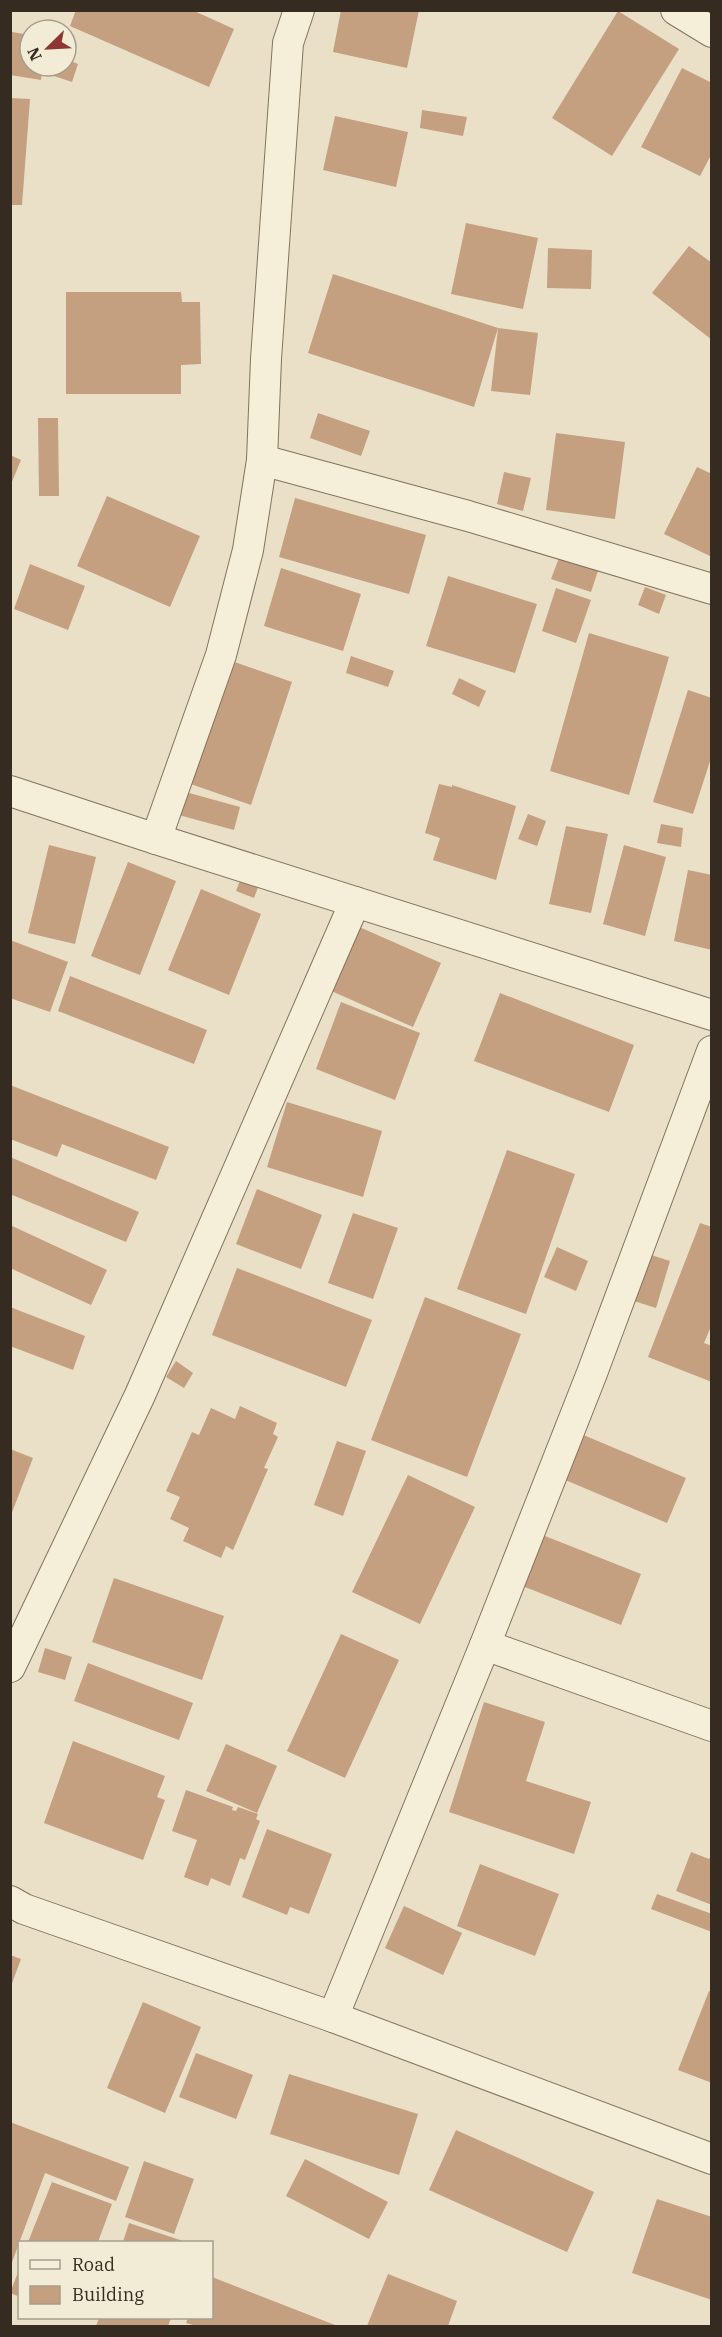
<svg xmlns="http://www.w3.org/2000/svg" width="722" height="2337" font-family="'IBM Plex Serif',serif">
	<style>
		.building { fill: #c49f80 }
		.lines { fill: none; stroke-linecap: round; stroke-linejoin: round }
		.minor-casing { stroke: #83735e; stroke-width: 32 }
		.minor { stroke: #f5eed9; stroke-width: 30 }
	</style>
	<rect width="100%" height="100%" fill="#eae0c7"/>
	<g class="building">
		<path d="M76,10H192L234,29L209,87L70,26Z"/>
		<path d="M341,10H419L407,68L333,52Z"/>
		<path d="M618,11L679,49L612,156L552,118Z"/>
		<path d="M12,32L30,35V66H43L41,80L10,75Z"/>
		<path d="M66,59L78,64L72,82L51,75L54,66H66Z"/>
		<path d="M682,68L712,83V153L700,176L641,147Z"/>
		<path d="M10,98L30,99L22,205H10Z"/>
		<path d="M422,110L467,117L463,136L420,128Z"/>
		<path d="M335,116L408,132L396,187L323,170Z"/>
		<path d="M466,223L538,238L523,309L451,294Z"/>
		<path d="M689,246L712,263V340L652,293Z"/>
		<path d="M548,248L592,250L591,289L547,288Z"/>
		<path d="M333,274L498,328L538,333L530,395L491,391L498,328L474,407L308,353Z"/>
		<path d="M66,292H181L182,302H200L201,364L181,365V394H66Z"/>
		<path d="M318,413L370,431L361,456L310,438Z"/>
		<path d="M38,418H58L59,496H39Z"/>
		<path d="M556,433L625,442L615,519L546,510Z"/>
		<path d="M10,455L21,460L11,484H10Z"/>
		<path d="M697,467L712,474V557L664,534Z"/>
		<path d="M504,472L531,478L523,511L497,504Z"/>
		<path d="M107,496L200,536L170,607L77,566Z"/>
		<path d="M295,498L426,535L409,594L279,557Z"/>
		<path d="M559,558L598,571L591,592L551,579Z"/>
		<path d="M30,564L85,586L68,630L14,609Z"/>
		<path d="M281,568L361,594L343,651L264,626Z"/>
		<path d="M448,576L537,604L515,673L426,646Z"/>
		<path d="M645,587L666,595L659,614L638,605Z"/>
		<path d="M556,588L591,600L576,643L542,631Z"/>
		<path d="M589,633L669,657L629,795L550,771Z"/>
		<path d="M351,656L394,671L388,687L346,673Z"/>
		<path d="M226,659L292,682L251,805L185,782Z"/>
		<path d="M459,678L486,691L479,707L452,694Z"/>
		<path d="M688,690L712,698V755L693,814L653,802Z"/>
		<path d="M439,784L452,787V785L516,806L496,880L433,860L440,838L425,833Z"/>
		<path d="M182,791L240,807L234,830L175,814Z"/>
		<path d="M528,814L546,821L537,846L518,839Z"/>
		<path d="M661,824L683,828L681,847L657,843Z"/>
		<path d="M566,826L608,834L591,913L549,904Z"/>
		<path d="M49,845L96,857L75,944L28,933Z"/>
		<path d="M624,845L666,857L645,936L603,924Z"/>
		<path d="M128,862L176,881L140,975L91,956Z"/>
		<path d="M688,870L712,875V950L674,941Z"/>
		<path d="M242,875L260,882L254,898L236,891Z"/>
		<path d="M201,889L261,914L229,995L168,970Z"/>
		<path d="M357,926L441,963L413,1027L329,990Z"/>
		<path d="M10,940L68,962L50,1012L10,998Z"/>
		<path d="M70,976L207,1030L194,1064L58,1011Z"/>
		<path d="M500,993L634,1045L609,1112L474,1061Z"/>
		<path d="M341,1002L420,1033L395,1100L316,1069Z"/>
		<path d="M10,1085L169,1147L156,1180L62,1144L57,1157L10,1139Z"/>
		<path d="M287,1102L382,1131L363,1197L267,1167Z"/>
		<path d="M507,1150L575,1174L526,1314L457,1289Z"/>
		<path d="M10,1157L139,1212L126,1242L10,1194Z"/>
		<path d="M257,1189L322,1215L301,1269L236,1244Z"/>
		<path d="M353,1213L398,1228L373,1299L328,1283Z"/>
		<path d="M700,1223L712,1227V1324L704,1343L712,1346V1382L648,1357Z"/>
		<path d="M10,1225L107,1270L91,1305L10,1268Z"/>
		<path d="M557,1247L588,1261L576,1291L544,1277Z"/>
		<path d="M648,1254L670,1261L656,1308L634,1301Z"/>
		<path d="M237,1268L372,1320L346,1387L212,1335Z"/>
		<path d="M425,1297L521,1334L467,1477L371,1440Z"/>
		<path d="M10,1307L85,1336L73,1370L10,1346Z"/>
		<path d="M176,1361L193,1373L184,1388L166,1377Z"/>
		<path d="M240,1406L277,1423L273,1434L278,1437L264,1468L268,1469L233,1550L226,1546L221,1558L183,1541L189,1528L170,1519L180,1497L166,1491L192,1432L199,1435L211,1408L235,1419Z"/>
		<path d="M581,1434L686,1478L667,1523L563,1479Z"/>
		<path d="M337,1441L366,1451L343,1516L314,1505Z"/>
		<path d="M10,1449L33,1458L11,1515H10Z"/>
		<path d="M408,1475L475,1507L420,1624L352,1592Z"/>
		<path d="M540,1534L641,1574L621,1625L520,1585Z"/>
		<path d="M114,1578L224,1616L202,1680L92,1642Z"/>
		<path d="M341,1634L399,1660L345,1778L287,1751Z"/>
		<path d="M45,1648L72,1657L65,1680L38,1672Z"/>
		<path d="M88,1663L193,1703L179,1740L74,1701Z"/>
		<path d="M484,1702L545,1722L526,1781L591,1802L574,1854L449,1812Z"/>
		<path d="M73,1741L165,1776L157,1797L165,1800L143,1860L44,1823Z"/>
		<path d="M226,1744L277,1766L257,1813L206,1791Z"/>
		<path d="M186,1790L233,1807L232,1810L236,1811L238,1807L258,1814L256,1819L260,1821L245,1860L240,1858L230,1886L211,1878L208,1886L184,1877L197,1840L172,1831Z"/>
		<path d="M267,1829L332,1854L309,1914L290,1907L287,1915L242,1897Z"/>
		<path d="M691,1852L709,1859L712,1853V1905L676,1891Z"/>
		<path d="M480,1864L559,1894L535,1956L457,1926Z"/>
		<path d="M657,1894L712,1914V1932L651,1909Z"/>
		<path d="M404,1906L462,1933L443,1975L385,1948Z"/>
		<path d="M10,1955L21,1959L11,1986H10Z"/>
		<path d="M709,1991L712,1992V2083L678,2070Z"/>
		<path d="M143,2002L201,2027L165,2113L107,2088Z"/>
		<path d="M196,2053L253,2075L236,2119L179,2097Z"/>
		<path d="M289,2074L418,2114L399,2175L270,2134Z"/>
		<path d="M10,2122L129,2167L116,2201L45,2173L11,2265Z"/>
		<path d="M456,2130L594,2192L567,2252L429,2190Z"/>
		<path d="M305,2159L388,2202L369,2239L286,2196Z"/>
		<path d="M144,2161L194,2179L174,2234L125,2217Z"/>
		<path d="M52,2182L112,2204L98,2242H28Z"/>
		<path d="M657,2199L712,2217V2300L632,2273Z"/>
		<path d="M129,2223L186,2242H123Z"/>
		<path d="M20,2267V2297L10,2293Z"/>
		<path d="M388,2274L457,2301L448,2326H367Z"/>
		<path d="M212,2277L335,2325L334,2326H196L186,2323L188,2318H212Z"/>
		<path d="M99,2318H171L168,2326H96Z"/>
	</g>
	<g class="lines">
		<defs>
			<g id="minor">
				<path d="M676,10L712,32"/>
				<path d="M262,460L468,516L712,589"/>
				<path d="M10,791L156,839L712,1015"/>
				<path d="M156,839L221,655L248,550L262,460L266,359L288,43L299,10"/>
				<path d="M485,1645L712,1726"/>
				<path d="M10,1667L140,1395L355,902"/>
				<path d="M10,1901L24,1909L333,2017L712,2159"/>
				<path d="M333,2017L485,1645L592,1373L712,1051"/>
			</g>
		</defs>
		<use href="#minor" class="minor-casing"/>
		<use href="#minor" class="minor"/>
	</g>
	<rect width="722" height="2337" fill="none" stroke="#352b20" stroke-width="24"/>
	<rect x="18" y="2241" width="195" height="78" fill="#f2ebd5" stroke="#a69e8d" stroke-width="1.5"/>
	<rect x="30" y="2260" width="30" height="9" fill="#f5eed9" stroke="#a69e8d" stroke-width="1.5"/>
	<text x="72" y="2271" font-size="18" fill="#352b20">Road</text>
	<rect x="30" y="2286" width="30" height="18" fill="#c49f80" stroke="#a69e8d" stroke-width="1.5"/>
	<text x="72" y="2301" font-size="18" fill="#352b20">Building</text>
	<g transform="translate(48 48) rotate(246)"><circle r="28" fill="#f2ebd5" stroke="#a69e8d" stroke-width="1.5"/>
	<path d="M0-4.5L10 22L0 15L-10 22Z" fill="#8c3734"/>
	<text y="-9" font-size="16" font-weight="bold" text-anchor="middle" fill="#352b20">N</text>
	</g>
</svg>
